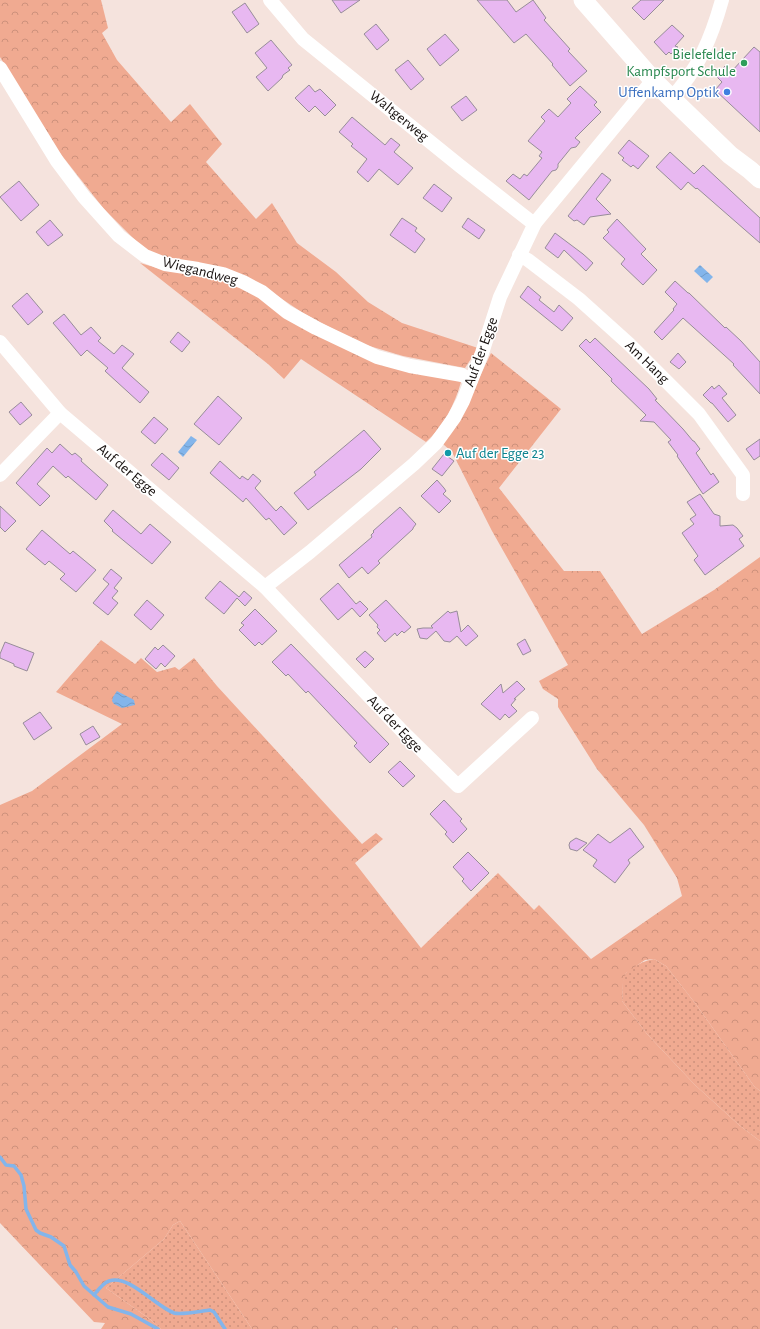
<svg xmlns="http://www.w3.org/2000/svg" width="760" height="1329" font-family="'Alegreya Sans',sans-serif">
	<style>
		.grass { fill: url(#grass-dots) }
		.forest { fill: url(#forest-crowns) }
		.water { fill: url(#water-waves) }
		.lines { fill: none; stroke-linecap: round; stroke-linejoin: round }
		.stream { stroke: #83b5eb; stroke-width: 3.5 }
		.building { fill: #e8b8f1; stroke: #978d99 }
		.minor { stroke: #fff; stroke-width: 14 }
		.secondary { stroke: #fff; stroke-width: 19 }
		.leisure-dot { fill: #2e9e5b; stroke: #fff; stroke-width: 1.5 }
		.shop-dot { fill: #3f7fe0; stroke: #fff; stroke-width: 1.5 }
		.culture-dot { fill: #0f9aa8; stroke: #fff; stroke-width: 1.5 }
		.labels { text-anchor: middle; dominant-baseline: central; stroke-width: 3; stroke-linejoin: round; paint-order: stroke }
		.leisure-label { font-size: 15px; fill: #27864d; stroke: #fff; text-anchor: end }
		.shop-label { font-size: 15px; fill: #366cbe; stroke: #fff; text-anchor: end }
		.street-label { font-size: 15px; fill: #17110f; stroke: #fff }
		.culture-label { font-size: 15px; fill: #0d838f; stroke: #fff; text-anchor: start }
	</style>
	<defs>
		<pattern id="grass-dots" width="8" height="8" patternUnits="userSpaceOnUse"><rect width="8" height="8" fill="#f0aa91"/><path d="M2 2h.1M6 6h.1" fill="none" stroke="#cd917c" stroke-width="1.8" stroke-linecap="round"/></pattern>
		<pattern id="forest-crowns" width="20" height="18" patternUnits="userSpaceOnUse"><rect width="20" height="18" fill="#f0aa91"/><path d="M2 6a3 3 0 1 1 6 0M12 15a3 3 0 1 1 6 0" fill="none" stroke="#cd917c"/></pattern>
		<pattern id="water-waves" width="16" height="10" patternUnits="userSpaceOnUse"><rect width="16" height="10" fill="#83b5eb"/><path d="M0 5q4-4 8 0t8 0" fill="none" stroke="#709bc8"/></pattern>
	</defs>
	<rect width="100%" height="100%" fill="#f5e3dd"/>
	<g class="grass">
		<path d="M654,959L666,966L695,1003L754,1086L760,1091V1141L739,1125L695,1085L647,1034L622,1001C623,993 621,980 626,973C631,967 646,960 654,959Z"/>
		<path d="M180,1221L252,1329H161L151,1320L106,1288L164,1239L173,1225Z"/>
	</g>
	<g class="forest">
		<path d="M0,0H101L108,28L102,33L117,60L171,122L190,104L222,144L206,162L256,219L272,203L297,243L336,272L368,302L402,323L478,348L465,368L403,356L366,345L337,331L303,313L258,283L165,259L143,248L104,209L56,148L0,57Z"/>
		<path d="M140,263L164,270L223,280L253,292L298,322L461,382C455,404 443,427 426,442L301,359L284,379L268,364Z"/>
		<path d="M491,353L561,409L499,488L564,571H600L642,634L714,590L760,557V1091L754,1086L695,1003L666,966L654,959L645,960L626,973L623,983L622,1001L647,1034L695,1085L739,1125L760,1141V1329H397L396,1328L395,1329H252L180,1221L173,1225L164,1239L106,1288L151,1320L161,1329H101L105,1323L94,1322L0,1223V805L32,791L122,724L56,692L101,640L135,664L141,658L157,672L175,667L179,670L194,658L217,686L362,844L376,833L383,839L355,863L421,948L498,873L534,910L539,905L591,959L682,896L677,878L644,825L597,769L558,707V699L543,689L539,681L568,665L492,531L452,452L443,444L460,419Z"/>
	</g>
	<g class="water">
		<path d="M700,265L713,277L707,283L694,271Z"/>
		<path d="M191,436L197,440L183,457L178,452Z"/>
		<path d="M117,691L134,700L135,705L122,708L114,704L112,701L113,697Z"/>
	</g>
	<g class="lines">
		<g class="stream">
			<path d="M0,1157L6,1165L14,1166L21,1175L24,1186L26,1209L36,1230L40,1233L51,1237L64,1246L70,1265L76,1272L84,1286L108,1307L131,1314L158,1329"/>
			<path d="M94,1295C98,1290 103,1283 109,1281C129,1274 155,1306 174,1313C182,1315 201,1311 210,1310L214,1312L225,1329"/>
		</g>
	</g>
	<g class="building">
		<path d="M332,0H360L341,13Z"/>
		<path d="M477,0H507L516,12L533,0L546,18L544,20L570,49L568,51L587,71L570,86L552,65L553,64L526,34L514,43Z"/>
		<path d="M641,0H664L644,20L632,8Z"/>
		<path d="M245,3L259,24L247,33L232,12Z"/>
		<path d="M376,24L389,40L377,50L364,34Z"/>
		<path d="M672,25L684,36L675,46L678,47L671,54L669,52L666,55L654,42Z"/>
		<path d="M445,34L459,50L440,66L427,49Z"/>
		<path d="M271,40L292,65L288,68L290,70L283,75L282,78L268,91L256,77L267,68L255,53Z"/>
		<path d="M754,47L760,52V132L715,90L722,82L716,76L725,66L731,72Z"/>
		<path d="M408,60L424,79L411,90L395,70Z"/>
		<path d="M309,85L315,92L320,89L336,105L325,116L315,106L309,112L295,98Z"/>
		<path d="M580,86L597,102L594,105L601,112L575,138L580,142L576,147L571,148L558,164V167L556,170L552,171L529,200L506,181L513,174L520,179L524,174L527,176L542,158L539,156L542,152L528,141L545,121L541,117L549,109L558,117L571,103L567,99Z"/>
		<path d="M466,96L477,110L462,121L451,107Z"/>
		<path d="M352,117L385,145L391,138L400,145L394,152L413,168L398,185L379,169L368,182L357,172L367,159L351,146L353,144L339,132Z"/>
		<path d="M629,140L649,156L638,169L633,165L631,167L622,160L624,158L618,153Z"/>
		<path d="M670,152L694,174L703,165L760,218V243L697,188L696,189L688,182L681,190L656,167Z"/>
		<path d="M602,173L611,180L596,199L611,214L590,217L584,225L577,220L574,221L568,216Z"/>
		<path d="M19,181L39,205L21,221L0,197Z"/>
		<path d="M434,184L452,198L442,212L423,198Z"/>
		<path d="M402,218L417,228L415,231L425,239L415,253L390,235Z"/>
		<path d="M468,218L485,230L479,239L462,227Z"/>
		<path d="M617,219L646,249L641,254L657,270L643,285L621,264L625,259L603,238L609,232L607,230Z"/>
		<path d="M50,220L63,235L48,246L36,232Z"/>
		<path d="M555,233L583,254L593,263L586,271L564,250L558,258L545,248Z"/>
		<path d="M675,281L688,293H689L725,328L726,327L741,341L760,362V394L733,365L734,364L683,318L662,340L654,332L674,310L673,309L677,304L665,292Z"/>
		<path d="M528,286L541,297L539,300L554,312L559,305L573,318L562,331L520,297Z"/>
		<path d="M27,293L43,312L28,325L12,306Z"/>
		<path d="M64,314L81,335L91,327L101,338L98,341L114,354L122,345L134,354L122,368L149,392L140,403L105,371L108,368L87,350L81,356L71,344L53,323Z"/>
		<path d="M178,332L190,342L182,352L170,342Z"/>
		<path d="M595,338L649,389L657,399L655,400L683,429L693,441H694L700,449L696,453L711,475L713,473L719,482L703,494L677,456L678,455L668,442L671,440L654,422L640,421L646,415L611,381L612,379L579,346L586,339L590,343Z"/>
		<path d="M678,353L686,362L679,369L670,362Z"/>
		<path d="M719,385L727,394L722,398L736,415L728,422L712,403H711L703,395L712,386L714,389Z"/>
		<path d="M218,396L242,418L219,445L194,424Z"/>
		<path d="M21,402L32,415L20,425L9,412Z"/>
		<path d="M154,417L168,429L155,444L141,432Z"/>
		<path d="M364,430L381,449L361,469L308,510L294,493L316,475L314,472Z"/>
		<path d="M760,439V456L754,460L746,449Z"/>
		<path d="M60,444L72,455L75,453L82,459L81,461L108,485L96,500L68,476L66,478L53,466L37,484L50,496L40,506L16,483L47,448L52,453Z"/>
		<path d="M162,453L179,468L169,480L151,465Z"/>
		<path d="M444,454L454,461L442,476L432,469Z"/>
		<path d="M220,461L240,479L242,476L248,480L253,474L261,481L255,488L276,511L281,506L297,523L284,535L269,518L266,520L246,498L243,502L210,473Z"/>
		<path d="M437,480L444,488L446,491L443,494L451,501L439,513L421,496Z"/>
		<path d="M700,494L714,514L720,516V526L733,525L737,528L743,536L739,539L744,546L705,575L694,560L698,556L682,533L694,524L690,519L696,515L687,502Z"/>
		<path d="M0,506L16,521L5,532L0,527Z"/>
		<path d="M400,507L416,524L413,528V529L378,561L380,563L368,574L362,567L349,578L339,565L372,537L371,535L374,532L373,531Z"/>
		<path d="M113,510L141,534L150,524L171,542L152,564L112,531L113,530L104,521Z"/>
		<path d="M42,530L70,554L73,551L96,570L76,592L60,579L65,574L49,561L45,565L26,549Z"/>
		<path d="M111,569L122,578L114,588L118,591L112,598L118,603L108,615L93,603L109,584L103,579Z"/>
		<path d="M220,581L239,597L244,591L252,598L245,606L237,598L224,614L205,598Z"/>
		<path d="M338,583L356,604L360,601L368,609L360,617L352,608L338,620L320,599Z"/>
		<path d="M147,600L164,615L151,630L134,615Z"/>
		<path d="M386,600L411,627L404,633L402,631L397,636L395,633L385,642L377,633L380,630L377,627L378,625L369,615Z"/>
		<path d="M255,609L277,631L262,645L259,642L255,646L239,630L244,625L241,623Z"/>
		<path d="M448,611L450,613L457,611L461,632L468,625L478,636L466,646L457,636L450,642L444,641L436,631L427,639L420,638L417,629L423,628H433L431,626Z"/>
		<path d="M525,639L531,651L523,655L517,644Z"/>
		<path d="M5,642L34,653L27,671L14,666V664L0,658V654Z"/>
		<path d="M291,644L389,744L370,763L354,746L357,743L308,691L306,693L288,674L286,676L272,662Z"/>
		<path d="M163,645L175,656L165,667L161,663L156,669L145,659L155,647L158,650Z"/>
		<path d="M365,651L374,659L365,668L356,659Z"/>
		<path d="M517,681L525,689L514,699H516L511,705L517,711L509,718L505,714L500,720L481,704L501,684L503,693Z"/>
		<path d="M40,712L52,728L34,740L23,723Z"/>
		<path d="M93,726L100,737L86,745L80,734Z"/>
		<path d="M400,761L415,776L403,787L388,772Z"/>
		<path d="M444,800L462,819L460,821L467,829L453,843L445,834L447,832L430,814Z"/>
		<path d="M630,828L644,847L628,860L630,863L615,883L593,866L597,860L583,850L598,834L610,843Z"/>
		<path d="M576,838L587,843L577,851L570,849L569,845L570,842Z"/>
		<path d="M468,852L489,873L471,891L462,881L464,879L453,867Z"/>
	</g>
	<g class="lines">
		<g class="minor">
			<path d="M270,0L303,39L460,166L529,220L535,223"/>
			<path d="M0,68L57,161L84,197L119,236L145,256L165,264L198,269L223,274L243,282L262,292L287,312L316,328L377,357L410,366L462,375L471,380"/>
			<path d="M671,98C698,71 712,36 722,0"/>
			<path d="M519,255L528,260L579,299L629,344L699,414L743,475V494"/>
			<path d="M0,342L60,413L265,587L403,732L458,786L532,718"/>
			<path d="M0,475L60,413"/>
			<path d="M265,587L310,552L414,464L436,443L454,418L463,401L482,353L500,297L535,223L653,80"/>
		</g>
		<path class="secondary" d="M583,0L653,80L671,98L730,155L750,170L760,179"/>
	</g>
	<circle class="leisure-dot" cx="744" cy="63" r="4"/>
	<circle class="shop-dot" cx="727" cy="92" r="4"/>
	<circle class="culture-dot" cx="448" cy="453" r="4"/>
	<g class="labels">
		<g class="leisure-label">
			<text x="736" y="54">Bielefelder<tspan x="736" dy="17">Kampfsport Schule</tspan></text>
		</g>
		<g class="shop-label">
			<text x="719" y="92">Uffenkamp Optik</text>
		</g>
		<g class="street-label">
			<text transform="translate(399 116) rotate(39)">Waltgerweg</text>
			<text transform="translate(200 271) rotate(14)">Wiegandweg</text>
			<text transform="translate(481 352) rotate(-70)">Auf der Egge</text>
			<text transform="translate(647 362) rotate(44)">Am Hang</text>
			<text transform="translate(127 470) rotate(40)">Auf der Egge</text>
			<text transform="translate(395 724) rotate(46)">Auf der Egge</text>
		</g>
		<g class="culture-label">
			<text x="456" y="453">Auf der Egge 23</text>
		</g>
	</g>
</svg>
